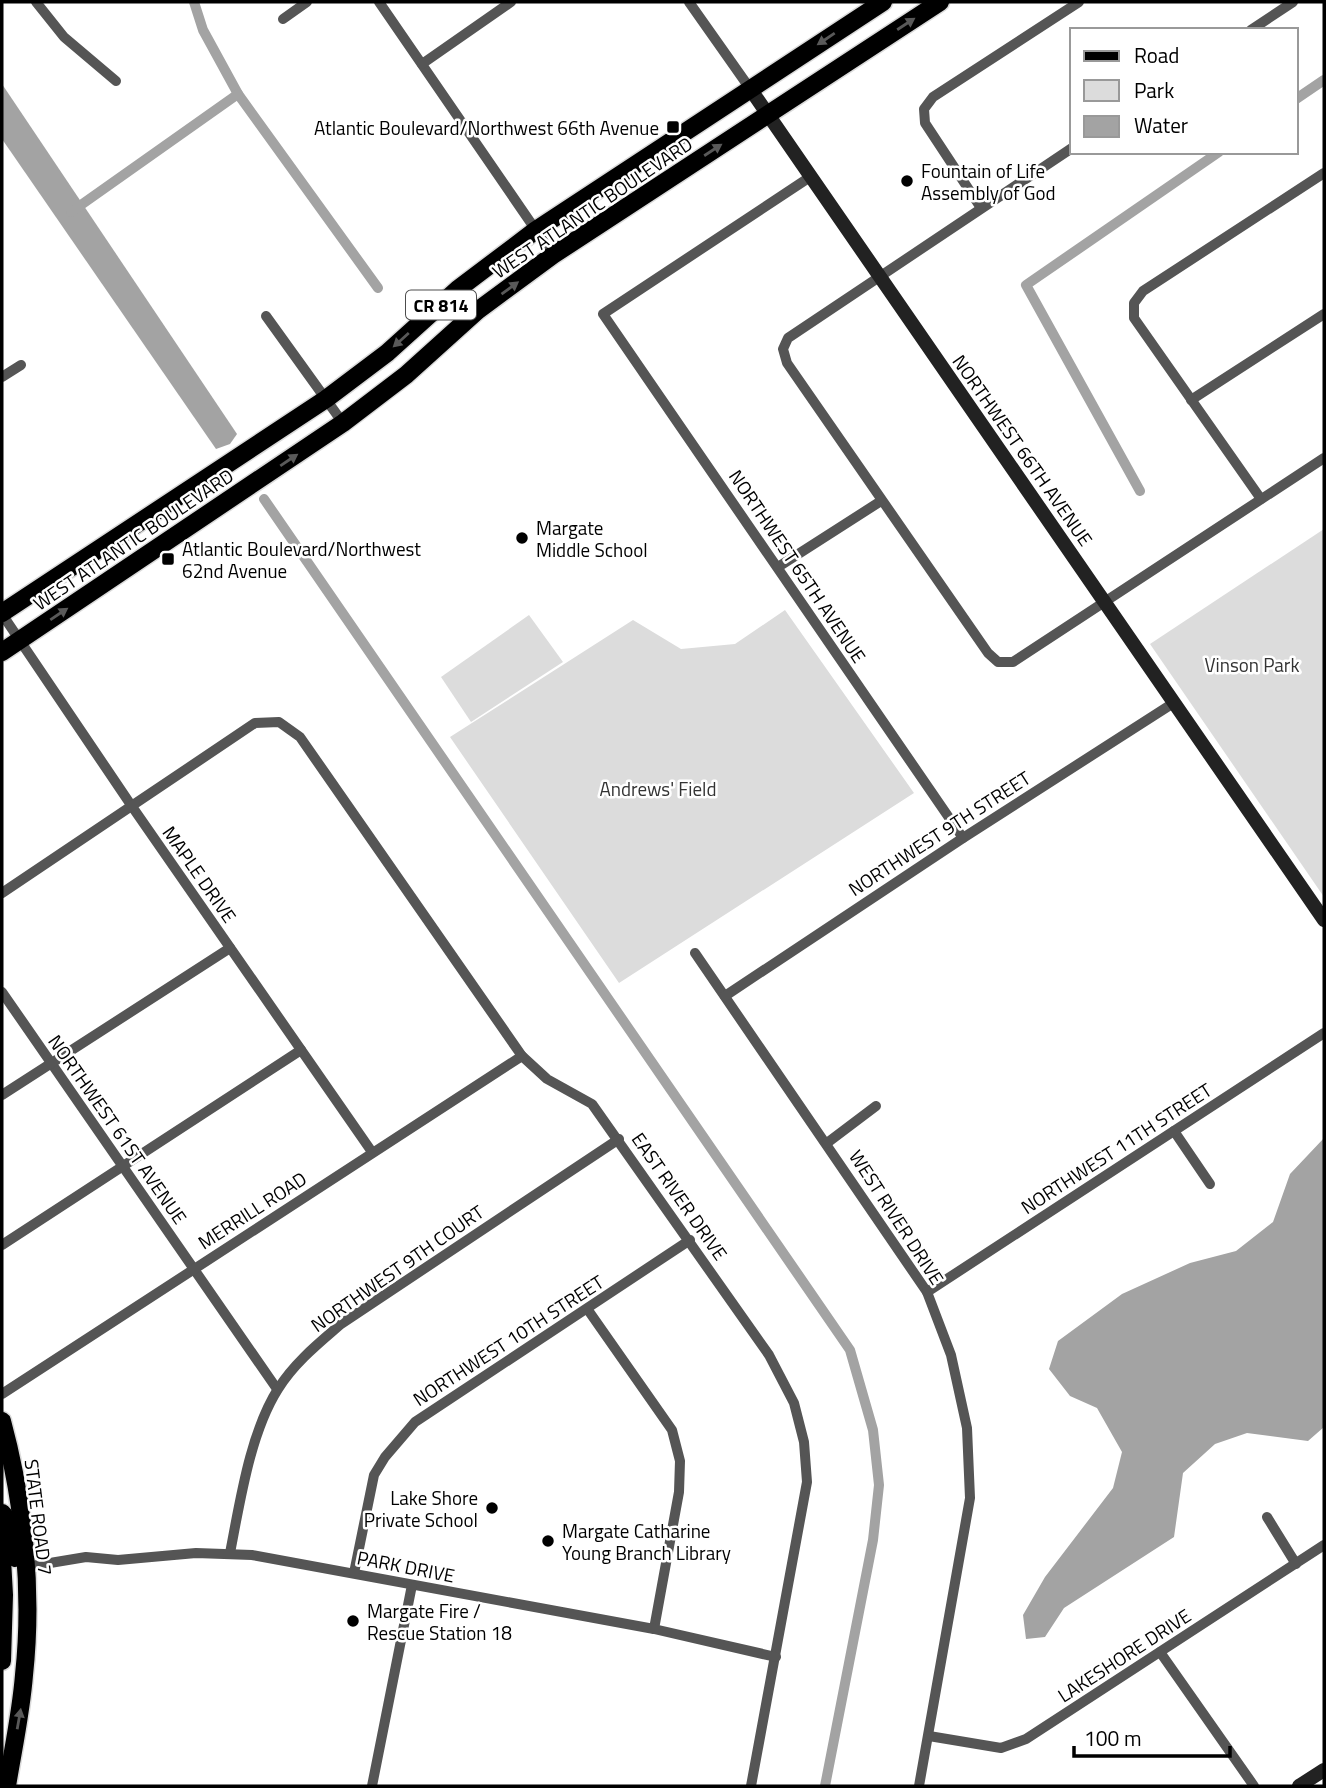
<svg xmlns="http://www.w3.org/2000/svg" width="1326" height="1788" font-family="'Titillium Web',sans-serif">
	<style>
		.green { fill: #dcdcdc }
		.water { fill: #a3a3a3 }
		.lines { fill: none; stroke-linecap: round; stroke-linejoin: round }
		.canal { stroke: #a3a3a3; stroke-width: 10 }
		.primary-casing { stroke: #dbdbdb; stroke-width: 21 }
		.street { stroke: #555; stroke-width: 10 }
		.secondary { stroke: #222; stroke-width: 14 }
		.primary { stroke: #000; stroke-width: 18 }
		.oneway { fill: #595959 }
		.poi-dot { fill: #000; stroke: #fff; stroke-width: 2.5 }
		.labels { text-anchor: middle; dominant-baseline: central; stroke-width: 5; stroke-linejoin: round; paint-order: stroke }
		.shield { fill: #fff; stroke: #4c4c4c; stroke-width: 2 }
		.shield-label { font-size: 18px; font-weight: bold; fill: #000 }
		.poi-label { font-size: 19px; fill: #000; stroke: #fff; text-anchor: start }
		.street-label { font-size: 19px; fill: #000; stroke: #fff }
		.park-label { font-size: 19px; fill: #333; stroke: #fff }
	</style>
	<rect width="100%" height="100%" fill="#fff"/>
	<g class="green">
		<path d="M1324,529V897L1150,644Z"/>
		<path d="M785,610L914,793L619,983L450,737L633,620L681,649L735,644Z"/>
		<path d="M529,615L563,662L471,722L441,677Z"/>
	</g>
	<g class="water">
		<path d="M2,84L237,434L230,444L216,449L2,139Z"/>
		<path d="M1324,1138V1427L1308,1441L1247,1433L1215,1444L1183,1473L1174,1537L1064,1608L1045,1637L1026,1639L1023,1615L1045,1577L1113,1488L1122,1452L1097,1408L1070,1396L1049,1369L1058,1341L1122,1294L1190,1263L1236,1251L1273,1222L1290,1174Z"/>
	</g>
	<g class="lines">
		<g class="canal">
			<path d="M194,2L203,30L238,94L378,288"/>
			<path d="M1296,99L1324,80"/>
			<path d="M71,212L238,94"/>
			<path d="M1140,491L1026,285L1219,152"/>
			<path d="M264,499L850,1350L873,1430L879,1485L873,1540L825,1786"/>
		</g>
		<defs>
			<g id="primary">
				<path d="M2,613L326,399L387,353L458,289L536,230L883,2"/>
				<path d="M2,652L343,423L406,375L477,311L553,255L940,2"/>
				<path d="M2,1421C24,1502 33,1592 24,1675C21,1713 13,1749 7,1786"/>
				<path d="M2,1513C14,1524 6,1544 15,1558"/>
				<path d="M2,1559L4,1595L2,1661"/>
			</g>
		</defs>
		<use href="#primary" class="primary-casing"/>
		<g class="street">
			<path d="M36,2L64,37L116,81"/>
			<path d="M379,2L553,255"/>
			<path d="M689,2L751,90"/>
			<path d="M283,19L307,2"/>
			<path d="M1251,30L1293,2"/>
			<path d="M422,64L511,2"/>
			<path d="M1072,148L788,338L783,349L787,363L988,653L998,662H1013L1324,458"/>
			<path d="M810,177L603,314L963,838"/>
			<path d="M981,208L925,123L924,109L933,97L1079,2"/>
			<path d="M266,316L343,423"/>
			<path d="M2,377L21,365"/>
			<path d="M1191,400L1324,314"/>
			<path d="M1261,499L1134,318V303L1143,291L1324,173"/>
			<path d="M778,567L881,501"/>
			<path d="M2,614L131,805L372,1152"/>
			<path d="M2,893L255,723L279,722L300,737L522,1056L547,1079L592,1104L769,1355L794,1403L804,1442L807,1482L751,1786"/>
			<path d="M695,953L927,1292L951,1355L967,1428L970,1498L919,1786"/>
			<path d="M2,992L277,1389"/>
			<path d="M725,996L963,838L1175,702"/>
			<path d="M2,1095L230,948"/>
			<path d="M1174,1131L1210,1184"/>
			<path d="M827,1143L876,1106"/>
			<path d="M2,1245L301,1050"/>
			<path d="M927,1292L1324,1033"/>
			<path d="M588,1310L672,1430L680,1461L679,1492L654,1629"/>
			<path d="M2,1394L522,1056"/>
			<path d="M1267,1517L1296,1564"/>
			<path d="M230,1553C240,1502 250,1433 278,1389C294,1363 319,1343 341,1324L619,1139"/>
			<path d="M26,1567L86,1557L118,1560L196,1553L252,1555L654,1629L776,1657"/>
			<path d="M354,1573L374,1475L385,1457L415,1422L690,1240"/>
			<path d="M1160,1652L1254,1786"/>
			<path d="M929,1736L1001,1748L1026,1739L1324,1545"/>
			<path d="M372,1786L412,1585"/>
		</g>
		<g class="secondary">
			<path d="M751,90L1324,920"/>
			<path d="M1299,1786L1324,1770"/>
		</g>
		<use href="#primary" class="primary"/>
	</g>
	<defs><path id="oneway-solid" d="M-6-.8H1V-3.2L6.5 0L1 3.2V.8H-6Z" transform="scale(1.75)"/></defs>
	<g class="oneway">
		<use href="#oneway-solid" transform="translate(906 24) rotate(-33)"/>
		<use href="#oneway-solid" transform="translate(826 39) rotate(146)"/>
		<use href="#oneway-solid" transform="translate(713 150) rotate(-33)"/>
		<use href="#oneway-solid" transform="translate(510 288) rotate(-36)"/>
		<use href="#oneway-solid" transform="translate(401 340) rotate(138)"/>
		<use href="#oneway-solid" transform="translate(289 460) rotate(-34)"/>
		<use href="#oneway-solid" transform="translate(59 614) rotate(-34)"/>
		<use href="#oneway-solid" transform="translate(19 1719) rotate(-80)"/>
	</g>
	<g class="poi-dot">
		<rect x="666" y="120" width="14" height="14" rx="3.5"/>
		<circle cx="907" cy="181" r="7"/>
		<circle cx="522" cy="538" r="7"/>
		<rect x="161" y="552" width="14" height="14" rx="3.5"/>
		<circle cx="492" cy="1508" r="7"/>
		<circle cx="548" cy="1541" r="7"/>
		<circle cx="353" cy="1621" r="7"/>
	</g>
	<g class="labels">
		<rect class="shield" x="406" y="290.5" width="70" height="29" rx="5"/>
		<g class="shield-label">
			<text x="441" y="305">CR 814</text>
		</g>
		<g class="poi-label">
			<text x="659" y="127" text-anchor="end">Atlantic Boulevard/Northwest 66th Avenue</text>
			<text x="921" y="170">Fountain of Life<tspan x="921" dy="22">Assembly of God</tspan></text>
			<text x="536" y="527">Margate<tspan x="536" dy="22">Middle School</tspan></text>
			<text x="182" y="548">Atlantic Boulevard/Northwest<tspan x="182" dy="22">62nd Avenue</tspan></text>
			<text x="478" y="1497" text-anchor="end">Lake Shore<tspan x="478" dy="22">Private School</tspan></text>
			<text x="562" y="1530">Margate Catharine<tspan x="562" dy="22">Young Branch Library</tspan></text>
			<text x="367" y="1610">Margate Fire /<tspan x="367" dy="22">Rescue Station 18</tspan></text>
		</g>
		<g class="street-label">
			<text transform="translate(592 207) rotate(-34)">WEST ATLANTIC BOULEVARD</text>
			<text transform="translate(1023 450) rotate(55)">NORTHWEST 66TH AVENUE</text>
			<text transform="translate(133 539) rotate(-34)">WEST ATLANTIC BOULEVARD</text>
			<text transform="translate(798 566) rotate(56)">NORTHWEST 65TH AVENUE</text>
			<text transform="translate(939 833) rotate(-33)">NORTHWEST 9TH STREET</text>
			<text transform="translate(200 874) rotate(55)">MAPLE DRIVE</text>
			<text transform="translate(118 1129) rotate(55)">NORTHWEST 61ST AVENUE</text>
			<text transform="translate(1116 1148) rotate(-33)">NORTHWEST 11TH STREET</text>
			<text transform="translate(680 1196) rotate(55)">EAST RIVER DRIVE</text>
			<text transform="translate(252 1210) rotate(-33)">MERRILL ROAD</text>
			<text transform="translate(897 1217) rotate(57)">WEST RIVER DRIVE</text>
			<text transform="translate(397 1268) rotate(-35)">NORTHWEST 9TH COURT</text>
			<text transform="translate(508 1340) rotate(-33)">NORTHWEST 10TH STREET</text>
			<text transform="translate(39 1517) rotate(83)">STATE ROAD 7</text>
			<text transform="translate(406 1566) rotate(11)">PARK DRIVE</text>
			<text transform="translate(1124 1655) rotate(-33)">LAKESHORE DRIVE</text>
		</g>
		<g class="park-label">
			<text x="1252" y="664">Vinson Park</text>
			<text x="658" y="788">Andrews' Field</text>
		</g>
	</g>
	<rect width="1326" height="1788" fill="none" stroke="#000000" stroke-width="7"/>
	<rect x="1070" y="28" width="228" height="126" fill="#ffffff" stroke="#999999" stroke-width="2"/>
	<rect x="1084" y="51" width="35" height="10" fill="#000000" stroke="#999999" stroke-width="2"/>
	<text x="1134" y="63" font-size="21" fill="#000000">Road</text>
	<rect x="1084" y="80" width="35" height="21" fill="#dcdcdc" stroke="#999999" stroke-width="2"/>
	<text x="1134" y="98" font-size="21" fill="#000000">Park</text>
	<rect x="1084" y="116" width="35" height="21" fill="#a3a3a3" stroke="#999999" stroke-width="2"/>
	<text x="1134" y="133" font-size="21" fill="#000000">Water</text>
	<path d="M1074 1746v10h156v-10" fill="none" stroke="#000000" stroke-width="3.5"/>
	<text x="1084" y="1746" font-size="21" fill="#000000" stroke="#ffffff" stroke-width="5" paint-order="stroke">100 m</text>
</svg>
